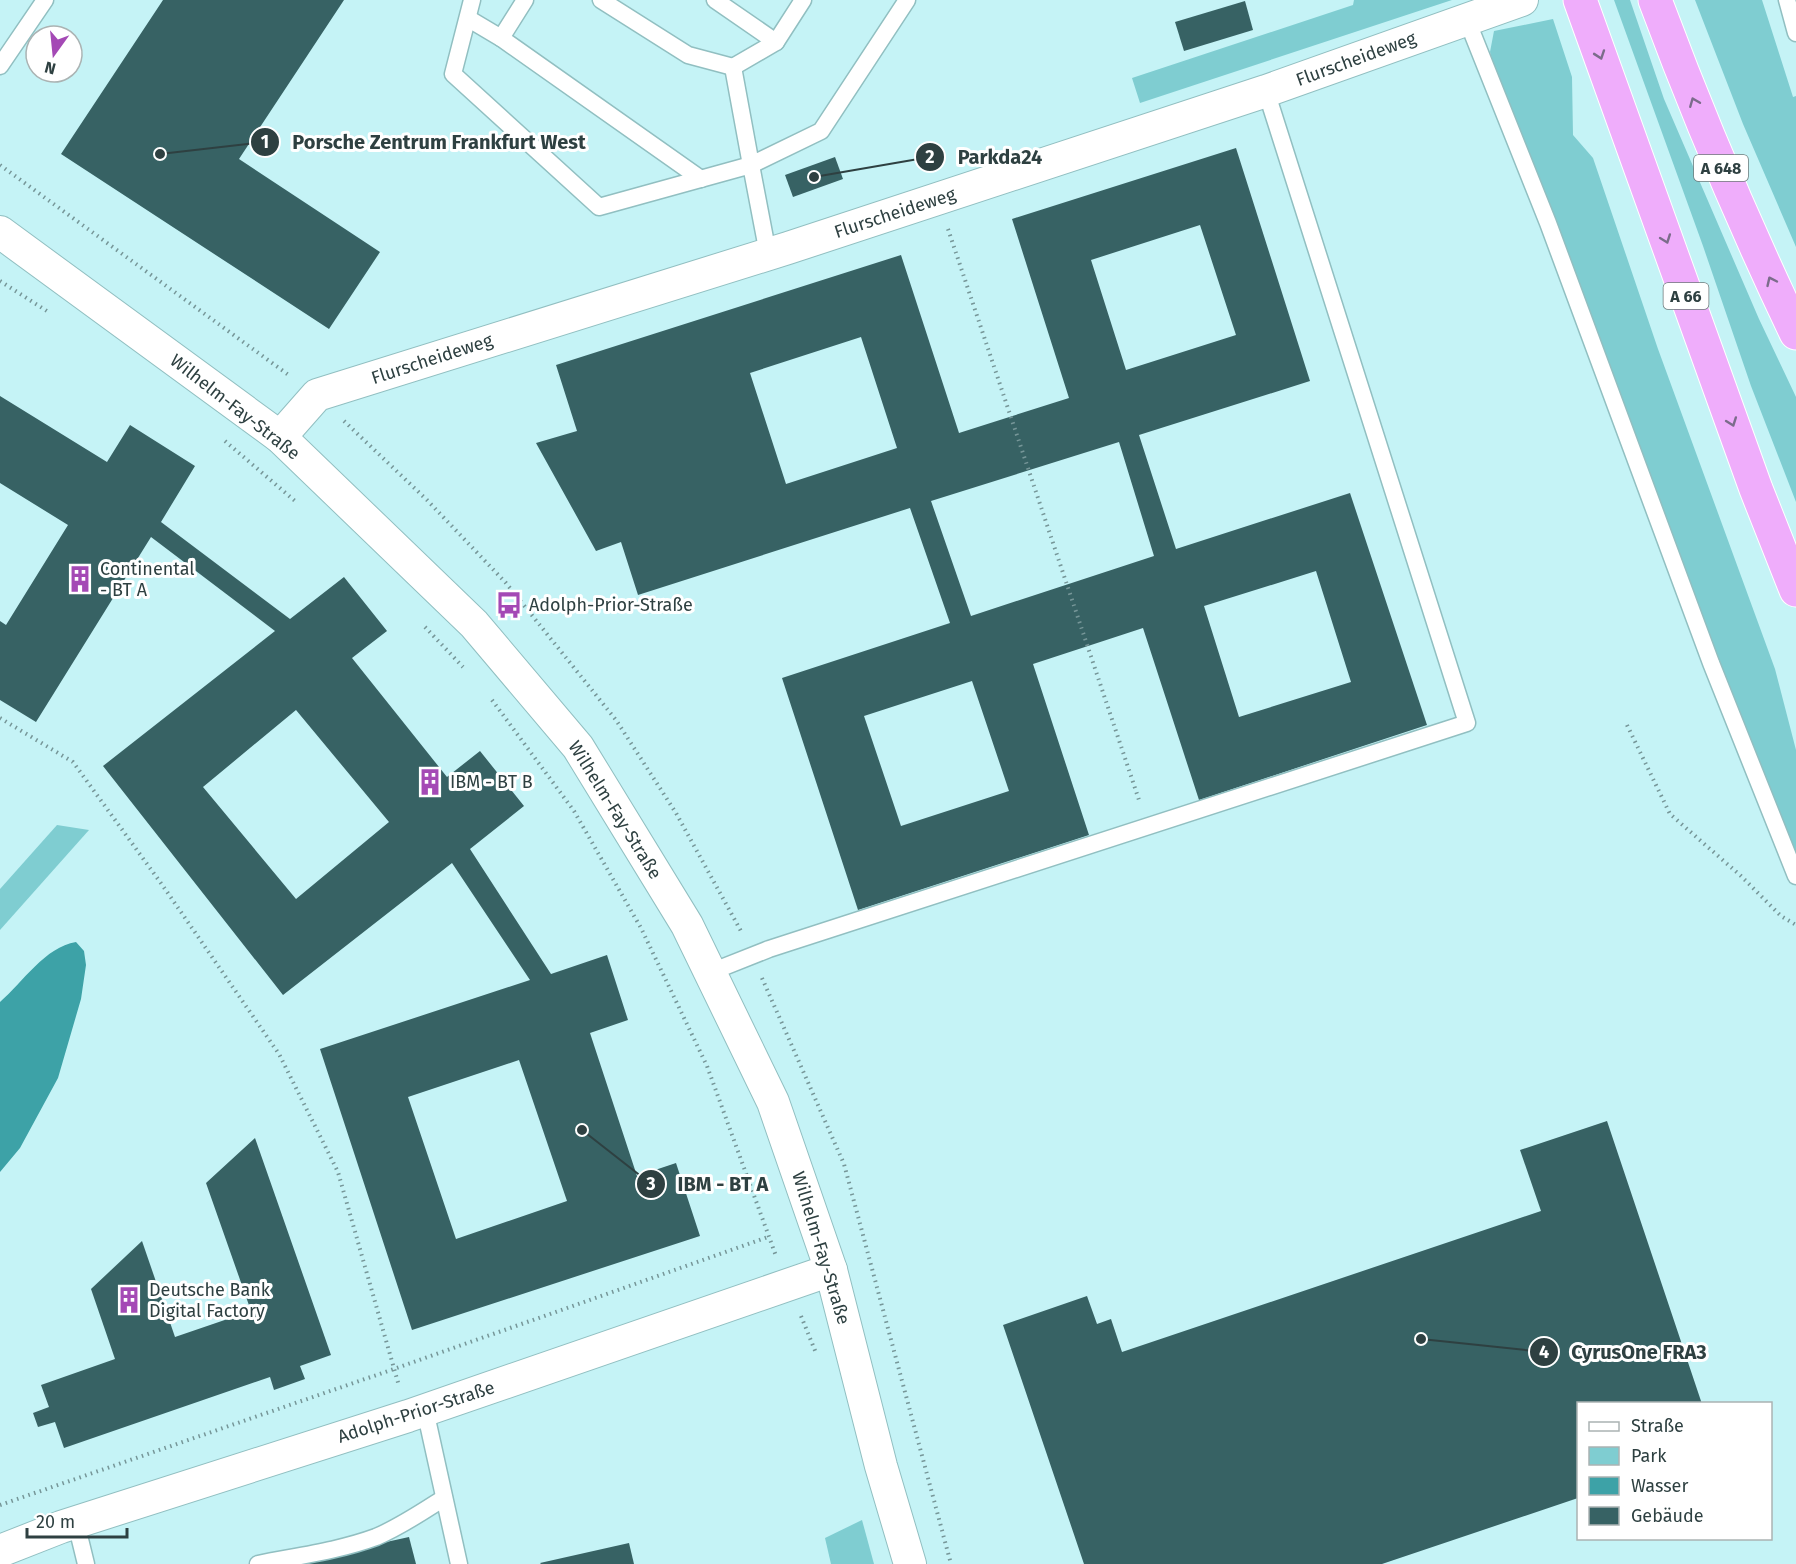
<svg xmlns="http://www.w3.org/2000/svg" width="1796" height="1564" font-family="'Fira Sans',sans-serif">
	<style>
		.green { fill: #7fcdd1 }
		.water { fill: #3da2a7 }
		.building { fill: #376264; fill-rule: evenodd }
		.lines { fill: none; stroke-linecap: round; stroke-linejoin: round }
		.lane-casing { stroke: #91bfc1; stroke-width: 19 }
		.street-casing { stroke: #91bfc1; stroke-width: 34 }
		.highway-casing { stroke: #fff; stroke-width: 35 }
		.path { stroke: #769698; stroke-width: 4; stroke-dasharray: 1.5 4.5; stroke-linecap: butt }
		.lane { stroke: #fff; stroke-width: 16 }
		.street { stroke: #fff; stroke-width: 32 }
		.highway { stroke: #efadfb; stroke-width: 33 }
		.oneway { stroke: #7b6c8b }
		.labels { text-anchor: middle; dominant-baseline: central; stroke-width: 6; stroke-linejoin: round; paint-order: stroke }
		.shield { fill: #fff; stroke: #6d797a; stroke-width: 1.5 }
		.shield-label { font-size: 16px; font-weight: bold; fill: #2e4041 }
		.street-label { font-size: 18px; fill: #2e4041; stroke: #fff }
		.poi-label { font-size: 18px; fill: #2e4041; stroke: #fff; text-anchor: start }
		.leader { fill: none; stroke: #2e4041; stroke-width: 2 }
		.callout-dot { fill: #2e4041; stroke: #fff; stroke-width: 2 }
		.mark-label { font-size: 18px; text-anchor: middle; font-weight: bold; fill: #fff }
		.callout-label { font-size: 20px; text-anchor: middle; font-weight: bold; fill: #2e4041; stroke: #fff; stroke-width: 6; stroke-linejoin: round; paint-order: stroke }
	</style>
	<rect width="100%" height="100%" fill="#c5f3f6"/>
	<g class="green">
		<path d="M1354,0H1452L1140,103L1132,78L1353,5Z"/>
		<path d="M1614,0H1630L1664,99L1759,319L1796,397V502L1751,386L1703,246Z"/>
		<path d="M1695,0H1762L1793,97L1796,96V247L1743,124Z"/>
		<path d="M1553,19L1572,77L1573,135L1593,158L1658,349L1775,669L1796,750V854L1738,710L1496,74L1490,52L1494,31Z"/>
		<path d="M57,825L89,830L0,930V889Z"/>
		<path d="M862,1520L874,1564H831L825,1538Z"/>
	</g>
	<path class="water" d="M76,942L84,951L86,965L81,999L58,1078L20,1148L0,1172V1002C23,982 45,947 76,942Z"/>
	<g class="building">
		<path d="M163,0H344L239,159L380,252L329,329L61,154Z"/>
		<path d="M1245,1L1253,30L1184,51L1175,22Z"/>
		<path d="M1236,148L1310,381L1139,435L1176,549L1350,493L1427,725L1199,800L1143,628L1033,664L1089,835L858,910L782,678L950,623L910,508L638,595L621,542L596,551L536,443L577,431L556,365L901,255L959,433L1069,398L1012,219ZM1200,225L1236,335L1126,370L1091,260ZM861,337L897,448L786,484L750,373ZM1119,442L1154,556L971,616L931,501ZM1316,571L1351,682L1239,717L1204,606ZM972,681L1009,791L901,826L864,716Z"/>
		<path d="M835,157L843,179L793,197L785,175Z"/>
		<path d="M0,396L107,462L130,425L195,466L161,522L290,619L344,577L387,631L352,658L447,777L480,751L524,806L470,849L551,974L607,955L628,1020L590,1033L637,1176L676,1163L700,1236L412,1330L320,1049L530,980L452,863L283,995L103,766L275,631L151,537L36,722L0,700V621L6,625L68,525L0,483ZM296,710L389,822L296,899L203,787ZM519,1060L567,1201L456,1239L408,1097Z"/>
		<path d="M1607,1121L1702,1404H1578V1498L1382,1564H1084L1003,1325L1087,1296L1097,1324L1111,1319L1122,1352L1541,1211L1520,1150Z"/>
		<path d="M255,1138L331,1355L300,1366L305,1379L274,1390L270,1377L64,1448L55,1422L38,1427L33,1413L49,1407L41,1385L115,1359L91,1289L142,1241L175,1337L251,1311L206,1183Z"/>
		<path d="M409,1537L416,1564H291V1563Z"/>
		<path d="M629,1543L634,1564H541L540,1563Z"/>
	</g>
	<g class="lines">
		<defs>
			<g id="lane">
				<path d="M472,0L453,74L599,207L751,165L768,254"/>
				<path d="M601,0L688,55L733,67"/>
				<path d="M715,0L776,42"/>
				<path d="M803,0L776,42L733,67L751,165L821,131L907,0"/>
				<path d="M1787,0L1796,33"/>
				<path d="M469,19L501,38L525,0"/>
				<path d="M1467,20L1548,223L1711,663L1796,876"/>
				<path d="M501,38L701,179"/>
				<path d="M0,66L45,0"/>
				<path d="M711,972L769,949L1467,723L1266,91"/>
				<path d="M425,1410L459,1564"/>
				<path d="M76,1523L86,1564"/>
				<path d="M258,1564C297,1556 338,1551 376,1537C400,1527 422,1512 444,1498"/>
			</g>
			<g id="street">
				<path d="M0,232L280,437L474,624L578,747L687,925L773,1102L831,1270L881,1466L910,1564"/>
				<path d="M280,437L317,395L788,248L1266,91L1522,0"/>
				<path d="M0,1551L61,1527L408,1416L831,1270"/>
			</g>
			<g id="highway">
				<path d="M1580,0L1756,489L1796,590"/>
				<path d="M1655,0C1697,113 1744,224 1796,333"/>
			</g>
		</defs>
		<use href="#lane" class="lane-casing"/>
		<use href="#street" class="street-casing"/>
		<use href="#highway" class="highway-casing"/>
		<g class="path">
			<path d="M0,165L290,376"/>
			<path d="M948,229L1140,803"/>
			<path d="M0,281L50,313"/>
			<path d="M344,421L427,500L506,583L616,720L676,813L742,933"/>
			<path d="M225,441L295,501"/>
			<path d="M425,627L463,667"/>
			<path d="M492,700L574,811L641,928L707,1066L776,1256"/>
			<path d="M0,718L73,762L163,886L279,1054L338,1172L399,1386"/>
			<path d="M1627,725L1670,814L1741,876L1781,916L1796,925"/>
			<path d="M762,978L844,1164L951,1564"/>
			<path d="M801,1316L816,1353"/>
			<path d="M0,1505L394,1369L768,1237"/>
		</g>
		<use href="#lane" class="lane"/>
		<use href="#street" class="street"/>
		<use href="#highway" class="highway"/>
	</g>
	<defs><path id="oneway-chevron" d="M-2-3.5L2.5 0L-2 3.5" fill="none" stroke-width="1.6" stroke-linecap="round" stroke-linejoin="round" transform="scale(1.5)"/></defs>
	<g class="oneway">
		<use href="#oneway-chevron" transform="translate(1600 55) rotate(71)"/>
		<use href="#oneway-chevron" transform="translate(1694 102) rotate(-112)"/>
		<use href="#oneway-chevron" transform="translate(1666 239) rotate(70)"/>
		<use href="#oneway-chevron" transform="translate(1771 281) rotate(-115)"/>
		<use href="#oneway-chevron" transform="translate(1732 422) rotate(70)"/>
	</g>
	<defs>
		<symbol id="building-bare" viewBox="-9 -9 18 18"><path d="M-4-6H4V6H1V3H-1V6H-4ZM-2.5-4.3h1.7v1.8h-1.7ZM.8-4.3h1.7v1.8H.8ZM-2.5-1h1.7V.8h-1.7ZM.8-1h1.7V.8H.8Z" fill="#a449b5" stroke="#fff" stroke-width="2.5" paint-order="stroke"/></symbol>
		<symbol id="bus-bare" viewBox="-9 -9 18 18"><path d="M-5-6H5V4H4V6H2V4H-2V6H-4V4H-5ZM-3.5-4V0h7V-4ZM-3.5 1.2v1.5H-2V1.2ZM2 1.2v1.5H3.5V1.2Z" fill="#a449b5" stroke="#fff" stroke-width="2.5" paint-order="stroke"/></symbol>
	</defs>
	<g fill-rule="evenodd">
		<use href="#building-bare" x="61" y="560" width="38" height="38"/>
		<use href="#bus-bare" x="490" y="586" width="38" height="38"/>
		<use href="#building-bare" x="411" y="763" width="38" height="38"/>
		<use href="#building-bare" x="110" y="1281" width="38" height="38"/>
	</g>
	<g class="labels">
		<g class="shield">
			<rect x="1694" y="155" width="54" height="26" rx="4.5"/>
			<rect x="1663.5" y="283" width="45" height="26" rx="4.5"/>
		</g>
		<g class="shield-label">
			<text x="1721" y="168">A 648</text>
			<text x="1686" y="296">A 66</text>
		</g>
		<g class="street-label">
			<text transform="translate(1356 59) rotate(-20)">Flurscheideweg</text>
			<text transform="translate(895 213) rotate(-18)">Flurscheideweg</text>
			<text transform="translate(432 359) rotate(-18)">Flurscheideweg</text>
			<text transform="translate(235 407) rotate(38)">Wilhelm-Fay-Straße</text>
			<text transform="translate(615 810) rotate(58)">Wilhelm-Fay-Straße</text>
			<text transform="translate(821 1248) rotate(73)">Wilhelm-Fay-Straße</text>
			<text transform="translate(416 1412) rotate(-18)">Adolph-Prior-Straße</text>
		</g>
		<g class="poi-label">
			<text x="100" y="569">Continental<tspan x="100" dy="21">- BT A</tspan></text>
			<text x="529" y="605">Adolph-Prior-Straße</text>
			<text x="450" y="782">IBM - BT B</text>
			<text x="149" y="1290">Deutsche Bank<tspan x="149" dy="21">Digital Factory</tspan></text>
		</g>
	</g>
	<path class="leader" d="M160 154L265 142M814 177L930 157M582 1130L651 1184M1421 1339L1544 1352"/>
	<g class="callout-dot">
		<circle cx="160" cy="154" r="6"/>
		<circle cx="814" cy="177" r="6"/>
		<circle cx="582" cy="1130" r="6"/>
		<circle cx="1421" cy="1339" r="6"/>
		<circle cx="265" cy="142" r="15"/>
		<circle cx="930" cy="157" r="15"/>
		<circle cx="651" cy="1184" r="15"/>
		<circle cx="1544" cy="1352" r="15"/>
	</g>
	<g class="mark-label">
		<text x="265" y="148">1</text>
		<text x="930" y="163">2</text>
		<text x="651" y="1190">3</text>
		<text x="1544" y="1358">4</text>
	</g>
	<g class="callout-label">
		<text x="439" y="149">Porsche Zentrum Frankfurt West</text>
		<text x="1000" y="164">Parkda24</text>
		<text x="723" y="1191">IBM - BT A</text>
		<text x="1639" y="1359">CyrusOne FRA3</text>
	</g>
	<rect x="1577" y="1402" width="195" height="138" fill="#ffffff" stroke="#abb3b3" stroke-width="1.5"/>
	<rect x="1589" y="1422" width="30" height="9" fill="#ffffff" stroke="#abb3b3" stroke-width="1.5"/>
	<text x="1631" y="1432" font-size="18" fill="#2e4041">Straße</text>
	<rect x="1589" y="1447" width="30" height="18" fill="#7fcdd1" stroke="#abb3b3" stroke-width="1.5"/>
	<text x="1631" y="1462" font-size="18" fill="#2e4041">Park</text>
	<rect x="1589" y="1477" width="30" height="18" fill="#3da2a7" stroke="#abb3b3" stroke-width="1.5"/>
	<text x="1631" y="1492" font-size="18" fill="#2e4041">Wasser</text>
	<rect x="1589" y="1507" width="30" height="18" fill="#376264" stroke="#abb3b3" stroke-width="1.5"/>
	<text x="1631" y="1522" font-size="18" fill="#2e4041">Gebäude</text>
	<g transform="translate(54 54) rotate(195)"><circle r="28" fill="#ffffff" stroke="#abb3b3" stroke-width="1.5"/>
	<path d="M0-4.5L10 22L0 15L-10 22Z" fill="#a449b5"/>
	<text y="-9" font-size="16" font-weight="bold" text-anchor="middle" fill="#2e4041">N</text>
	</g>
	<path d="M27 1528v9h100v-9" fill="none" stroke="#2e4041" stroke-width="3"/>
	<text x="36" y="1528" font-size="18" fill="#2e4041" stroke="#ffffff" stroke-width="4.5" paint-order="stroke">20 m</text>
</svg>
